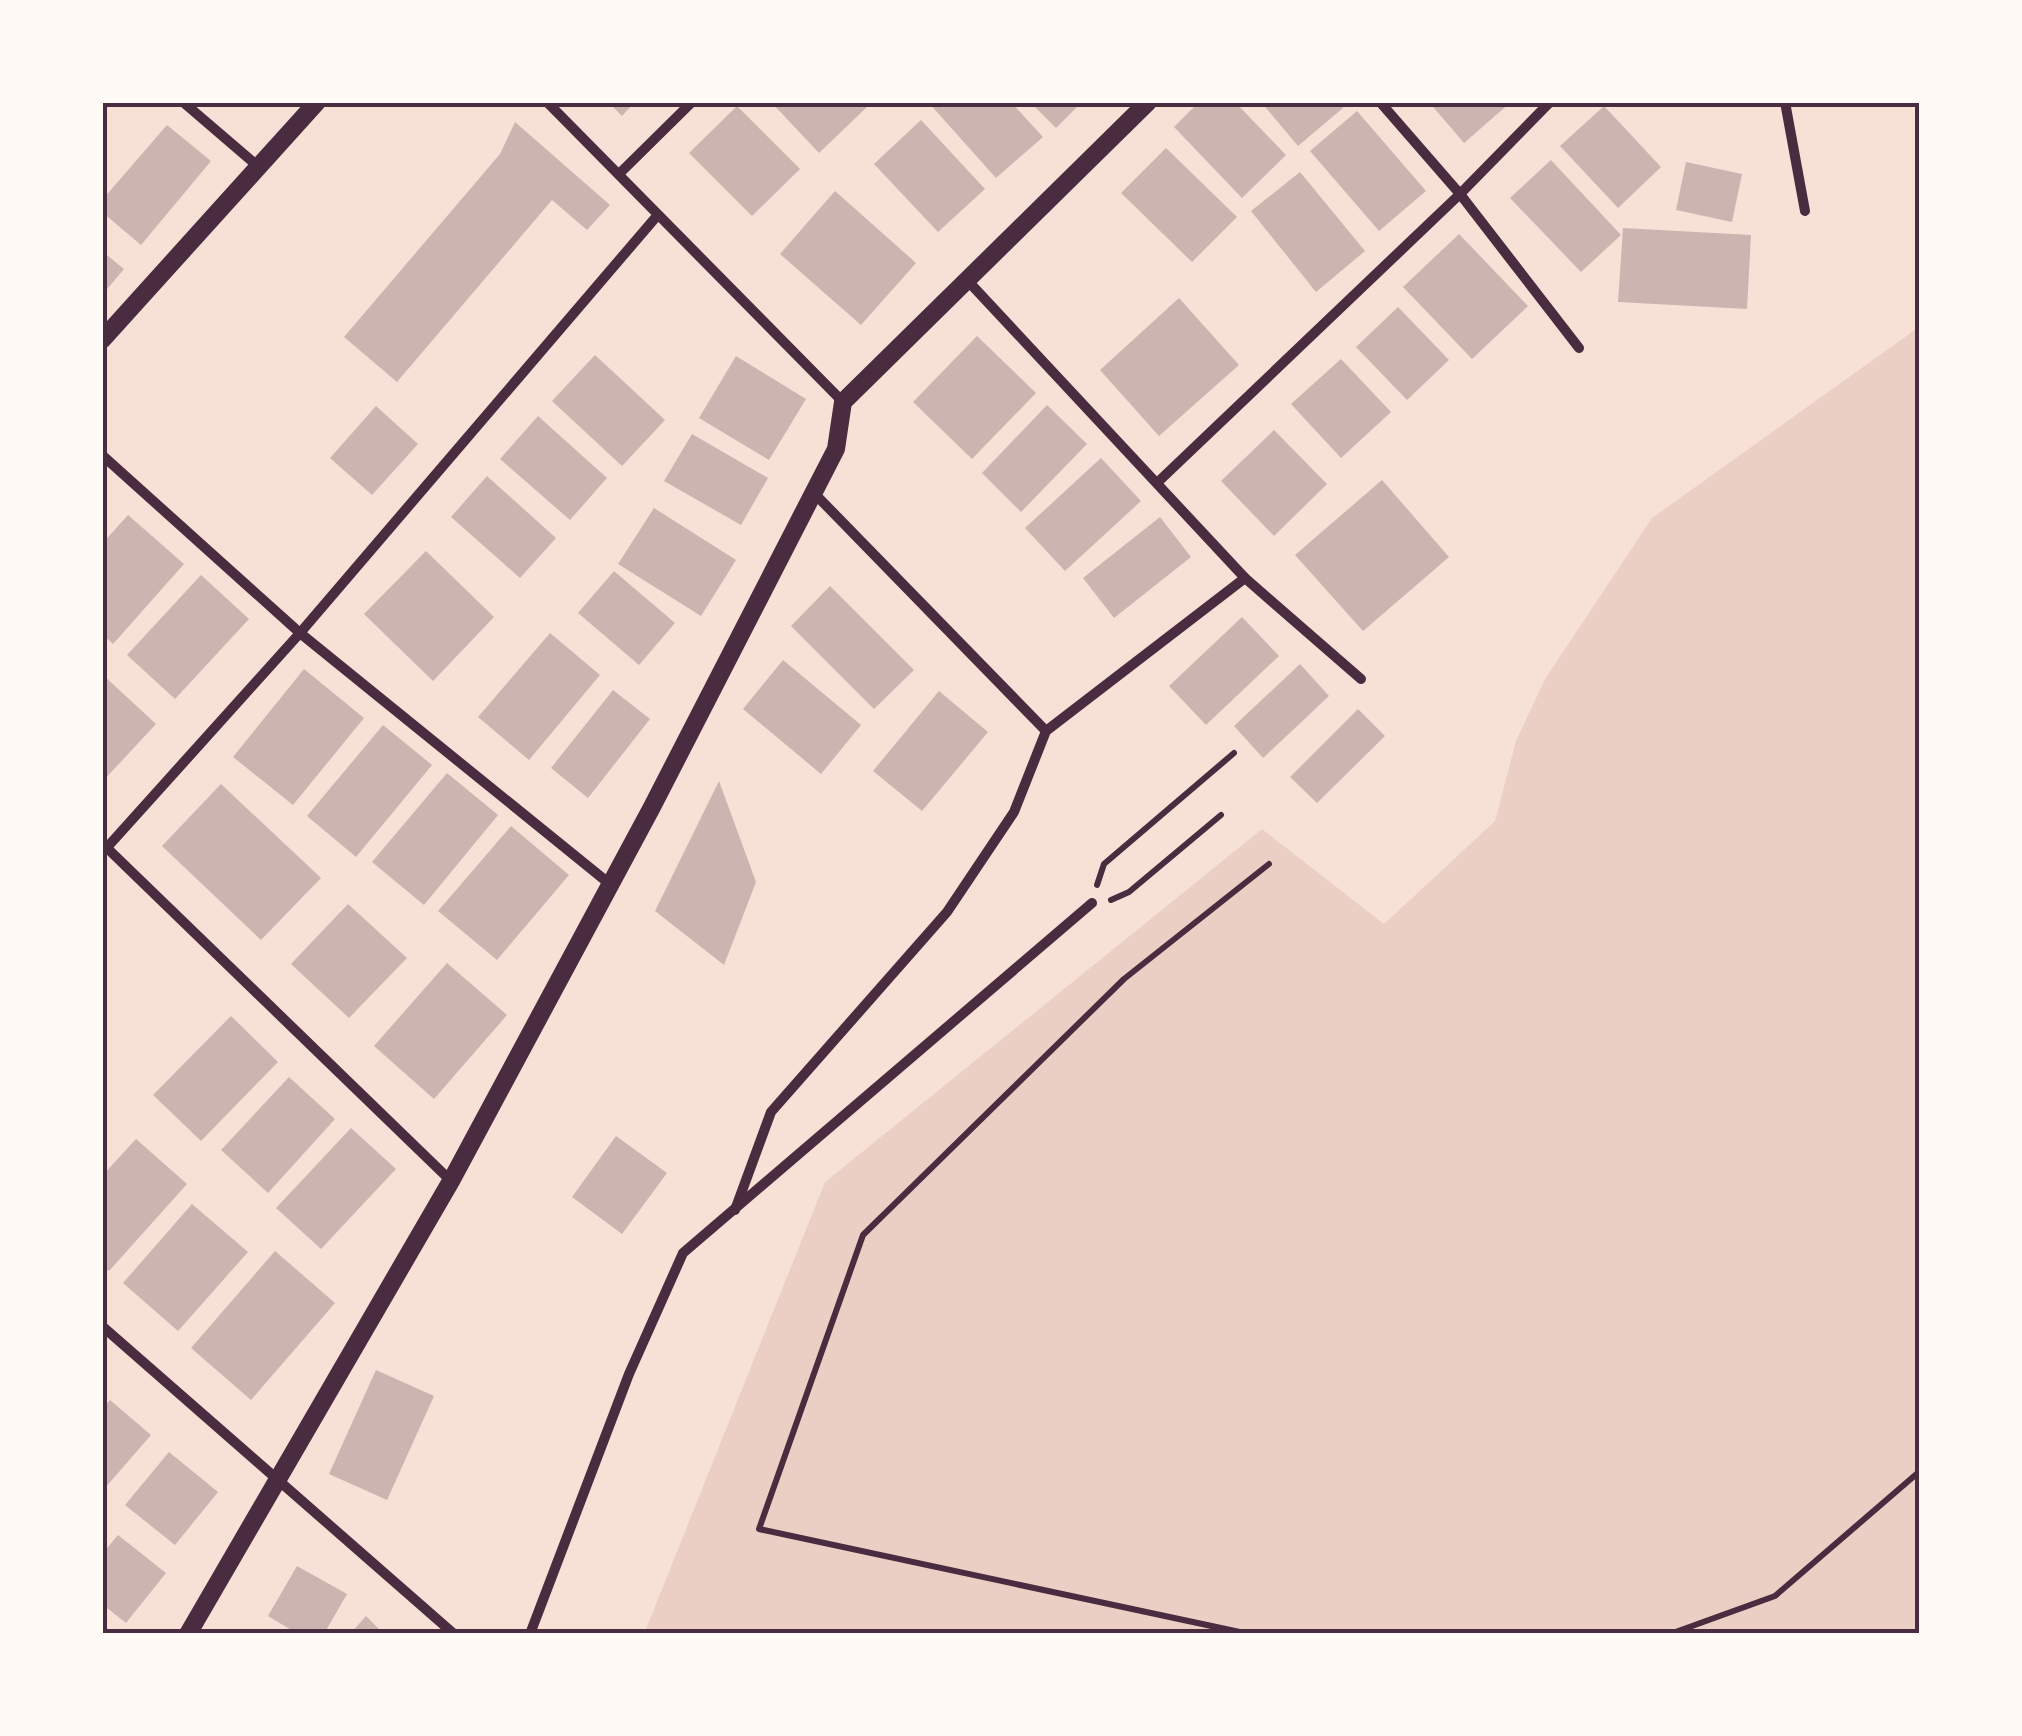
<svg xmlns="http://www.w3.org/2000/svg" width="2022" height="1736" font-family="'IBM Plex Serif',serif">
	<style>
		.green { fill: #ebcfc5 }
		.building { fill: #ccb4b1 }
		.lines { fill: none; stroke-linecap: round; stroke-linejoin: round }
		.path { stroke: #4a2c40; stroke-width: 6 }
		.minor { stroke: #4a2c40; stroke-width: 10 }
		.tertiary { stroke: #4a2c40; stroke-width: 18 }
		.neatline { fill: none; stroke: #4a2c40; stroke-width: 4 }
	</style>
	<rect width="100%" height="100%" fill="#f7e1d7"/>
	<path class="green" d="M1919,327V1633L644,1634L825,1182L1262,829L1384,924L1495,821L1516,741L1545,679L1652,518Z"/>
	<g class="building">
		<path d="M608,102H635L622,116Z"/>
		<path d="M771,102H864L868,106L819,153Z"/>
		<path d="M928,102H1011L1043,137L996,178Z"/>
		<path d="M1030,102H1082L1056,128Z"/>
		<path d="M1199,102H1235L1286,155L1242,198L1174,127Z"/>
		<path d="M1261,102H1339L1343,108L1298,146Z"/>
		<path d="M1429,102H1511L1464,143Z"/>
		<path d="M737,106L800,169L752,216L689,153Z"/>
		<path d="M1604,106L1661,167L1618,208L1560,146Z"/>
		<path d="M1357,111L1426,191L1379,231L1310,151Z"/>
		<path d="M921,120L985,189L938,232L874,164Z"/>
		<path d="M515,122L610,205L587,230L552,200L397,382L344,337L500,154Z"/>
		<path d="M167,125L211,161L141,245L102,212V200Z"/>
		<path d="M1166,148L1237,217L1192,262L1121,193Z"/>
		<path d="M1551,160L1621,235L1581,272L1510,198Z"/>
		<path d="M1686,162L1742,174L1732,222L1676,210Z"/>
		<path d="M1300,172L1365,251L1316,292L1251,211Z"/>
		<path d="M835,191L916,263L861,325L780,254Z"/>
		<path d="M1623,228L1751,235L1747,309L1618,302Z"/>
		<path d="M1459,234L1528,306L1472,359L1403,287Z"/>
		<path d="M102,251L124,269L102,295Z"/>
		<path d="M1179,298L1239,365L1159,436L1100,370Z"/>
		<path d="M1398,307L1449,360L1407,400L1356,347Z"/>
		<path d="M977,336L1036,393L972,459L913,402Z"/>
		<path d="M595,355L665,420L622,466L552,401Z"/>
		<path d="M736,356L806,399L769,460L699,418Z"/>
		<path d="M1341,359L1391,412L1341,458L1291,404Z"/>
		<path d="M1047,405L1087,444L1021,512L982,473Z"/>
		<path d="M376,406L418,444L372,495L330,458Z"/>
		<path d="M538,416L607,478L570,520L500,459Z"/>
		<path d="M1274,430L1327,484L1274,536L1221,481Z"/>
		<path d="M692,434L768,478L741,525L664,481Z"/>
		<path d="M1101,458L1141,501L1065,571L1025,528Z"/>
		<path d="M487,476L556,538L520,578L451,517Z"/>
		<path d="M1382,480L1449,557L1363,631L1295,555Z"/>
		<path d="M654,508L736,560L701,616L618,564Z"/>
		<path d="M128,515L184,564L113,644L102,634V544Z"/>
		<path d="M1160,517L1191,557L1114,618L1083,578Z"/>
		<path d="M426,551L494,617L433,681L364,614Z"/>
		<path d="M614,571L675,623L639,665L578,613Z"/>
		<path d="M201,575L249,619L175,699L127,655Z"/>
		<path d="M830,586L914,670L874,709L791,626Z"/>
		<path d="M1242,617L1279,656L1206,725L1169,686Z"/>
		<path d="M550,633L600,675L529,760L478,717Z"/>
		<path d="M783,660L861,725L821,774L743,709Z"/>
		<path d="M1300,664L1329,696L1263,758L1234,726Z"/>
		<path d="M304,669L364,718L293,805L233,757Z"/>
		<path d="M102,674L156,724L102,782Z"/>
		<path d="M613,690L650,719L588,798L551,768Z"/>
		<path d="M939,691L988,732L922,811L873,771Z"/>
		<path d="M1358,709L1385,736L1317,803L1290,777Z"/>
		<path d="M383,725L432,765L356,857L307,816Z"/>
		<path d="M447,773L498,815L424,905L372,862Z"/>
		<path d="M719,781L756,882L724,965L655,911Z"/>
		<path d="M221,784L321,878L261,940L162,846Z"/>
		<path d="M511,826L569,875L497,960L438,911Z"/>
		<path d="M348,904L407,958L349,1018L291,964Z"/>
		<path d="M447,963L507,1015L434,1099L374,1046Z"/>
		<path d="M231,1016L278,1062L201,1141L153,1095Z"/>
		<path d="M289,1077L335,1119L268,1193L221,1150Z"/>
		<path d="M351,1128L396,1169L321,1249L276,1208Z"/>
		<path d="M616,1136L667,1173L622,1234L572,1197Z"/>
		<path d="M136,1139L187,1184L109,1271L102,1266V1176Z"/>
		<path d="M192,1204L248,1252L178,1331L123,1283Z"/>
		<path d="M275,1251L335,1303L251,1400L191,1348Z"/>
		<path d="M376,1370L434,1396L387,1500L329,1474Z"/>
		<path d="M110,1400L151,1435L105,1488L102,1409Z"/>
		<path d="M169,1452L218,1492L175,1545L125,1505Z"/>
		<path d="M118,1535L166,1573L126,1623L102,1604V1554Z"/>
		<path d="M297,1566L347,1594L324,1634H298L268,1616Z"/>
		<path d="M366,1616L384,1634H350Z"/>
	</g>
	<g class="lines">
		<g class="path">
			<path d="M1097,885L1104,864L1234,753"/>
			<path d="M1111,900L1129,892L1221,815"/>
			<path d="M1249,1634L759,1529L863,1235L1124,979L1269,864"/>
			<path d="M1670,1634L1775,1596L1920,1471"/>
		</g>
		<g class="minor">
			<path d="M183,102L260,168"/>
			<path d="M547,102L843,402"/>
			<path d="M1380,102L1460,194L1579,348"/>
			<path d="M1785,102L1805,211"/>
			<path d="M620,173L692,102"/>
			<path d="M967,280L1245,578L1361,679"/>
			<path d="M102,455L300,633L611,885"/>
			<path d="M1158,482L1460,194L1550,102"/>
			<path d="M813,492L1046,731"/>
			<path d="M107,848L451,1181"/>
			<path d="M102,853L300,633L656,217"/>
			<path d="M735,1210L771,1112L947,912L1014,812L1046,731L1245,578"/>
			<path d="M102,1326L454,1634"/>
			<path d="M530,1634L629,1374L683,1253L1092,903"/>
		</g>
		<g class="tertiary">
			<path d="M102,340L317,102"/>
			<path d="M188,1634L451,1181L652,807L836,449L843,402L1148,102"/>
		</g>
	</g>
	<rect width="2022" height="1736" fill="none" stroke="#fffaf5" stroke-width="210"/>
	<rect x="105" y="105" width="1812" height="1526" class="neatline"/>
</svg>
